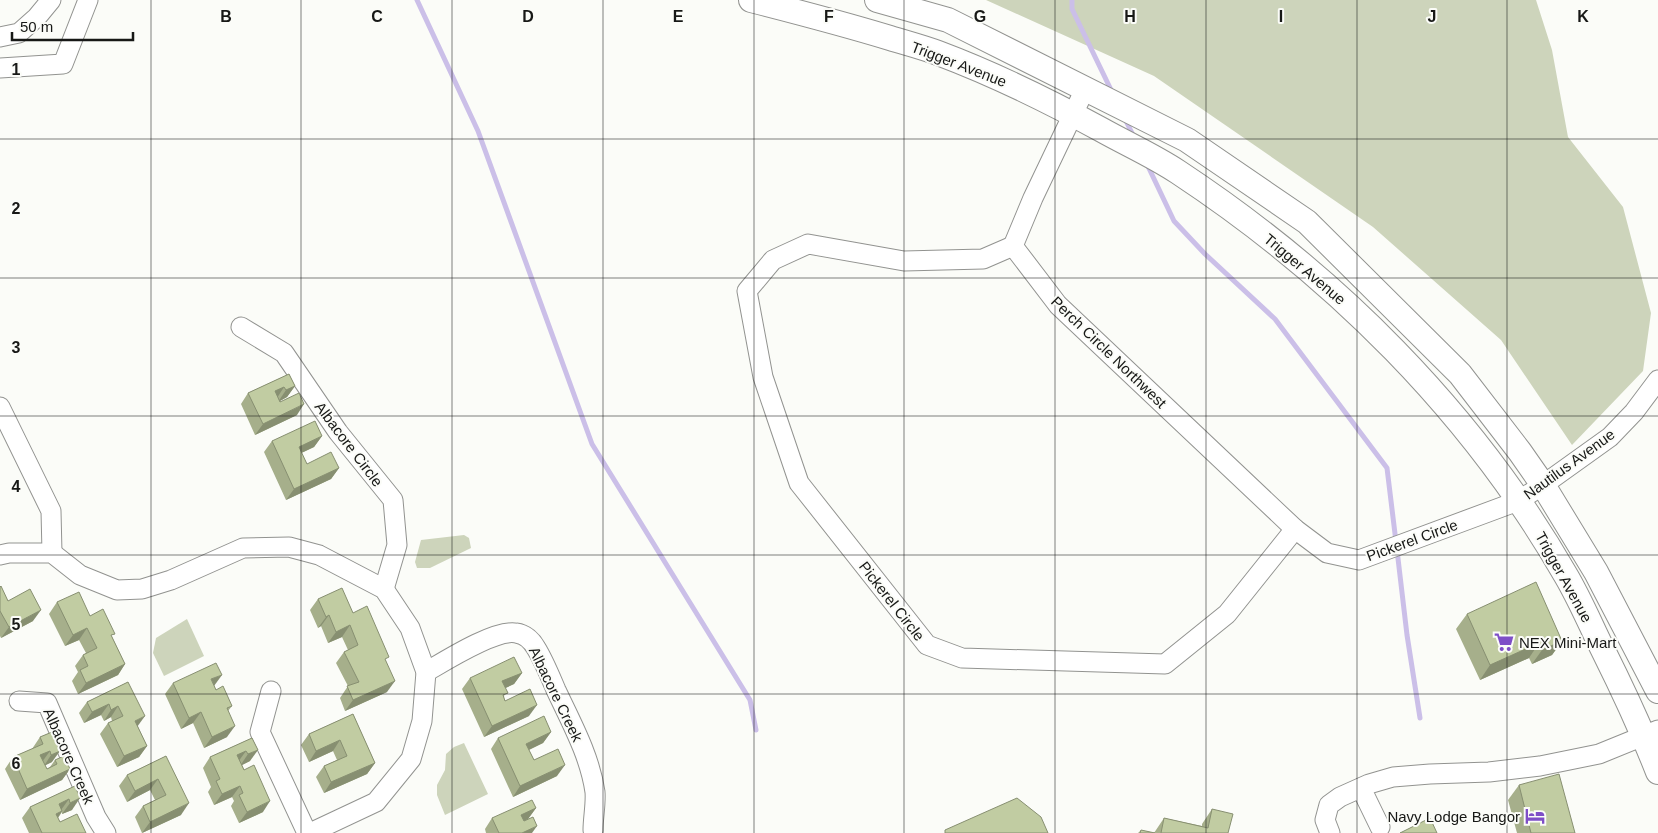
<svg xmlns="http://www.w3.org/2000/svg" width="1658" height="833" font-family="Helvetica,sans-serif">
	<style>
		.green { fill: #cdd4bb }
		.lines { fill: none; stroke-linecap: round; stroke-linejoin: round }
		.stream { stroke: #cbbfe8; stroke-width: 5 }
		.minor-casing { stroke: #929390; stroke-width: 21 }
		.major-casing { stroke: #929390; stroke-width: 26 }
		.minor { stroke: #fff; stroke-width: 19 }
		.major { stroke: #fff; stroke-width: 24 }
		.wall { fill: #a6af8b }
		.shaded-wall { fill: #878f71 }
		.building { fill: #c1cca2; stroke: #878f71 }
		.grid { fill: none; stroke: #171816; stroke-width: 1; stroke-opacity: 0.55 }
		.labels { text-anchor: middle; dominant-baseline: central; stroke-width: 4; stroke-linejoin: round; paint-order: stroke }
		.street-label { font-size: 15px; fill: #171816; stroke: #fbfcf8 }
		.poi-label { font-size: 15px; fill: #171816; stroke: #fbfcf8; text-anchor: start }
		.grid-label { font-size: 16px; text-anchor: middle; font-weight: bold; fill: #171816; stroke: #fbfcf8; stroke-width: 4; stroke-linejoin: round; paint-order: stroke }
	</style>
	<rect width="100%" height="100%" fill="#fbfcf8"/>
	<g class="green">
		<path d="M986,0H1536L1552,50L1568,137L1623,207L1651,313L1643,371L1572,445L1501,340L1373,227L1154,76Z"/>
		<path d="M464,535L469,538L471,548L430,568H417L415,562L421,540Z"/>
		<path d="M187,619L204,656L164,676L153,653L156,638Z"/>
		<path d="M464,743L488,794L445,815L437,795V785L445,770L446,754L454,747Z"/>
	</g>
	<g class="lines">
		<g class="stream">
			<path d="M417,0L478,131L592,444L750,700L756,730"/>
			<path d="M1072,0V9L1113,94"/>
			<path d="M1124,117L1134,137"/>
			<path d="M1146,162L1174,221L1205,254L1275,319L1387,468L1396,542"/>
			<path d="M1397,550L1407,635L1420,718"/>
		</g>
		<defs>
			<g id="minor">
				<path d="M0,37L19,33L37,17L51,0"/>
				<path d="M0,68L63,64L88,0"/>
				<path d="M1013,246L983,259L904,261L808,244L773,260L747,291L763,377L799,483L927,645L962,658L1165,664L1227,614L1295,529"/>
				<path d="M1013,246L1058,305L1295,529L1327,553L1359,560L1518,501L1543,485L1610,437L1634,412L1658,380"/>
				<path d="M1013,246L1033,198L1085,89"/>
				<path d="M241,327L284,353L338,432L393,500L397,545L384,589"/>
				<path d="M0,407L51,511L52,553"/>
				<path d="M0,555L9,553H52L80,575L117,590L142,589L171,580L243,548L289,547L319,555L384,589L410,628L426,672L422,721L411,759L376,802L310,833"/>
				<path d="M426,672C445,661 495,629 516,633C525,634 532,641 536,648C544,661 550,676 556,690C571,722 590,756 595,792C596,804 593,818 593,830"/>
				<path d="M271,691L260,732L307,833"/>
				<path d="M19,701L47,703L96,817L106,833"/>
				<path d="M1361,788L1380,827"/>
				<path d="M1330,833L1325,820L1329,805L1340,797L1369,784L1393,777L1430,774L1489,772L1540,766L1599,754L1658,730"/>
			</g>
			<g id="major">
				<path d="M751,0C798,12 844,24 890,38C906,43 922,47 938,53C994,74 1049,101 1102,130C1127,144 1154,156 1178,172C1334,275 1471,411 1565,574C1580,599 1591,626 1604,652C1624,692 1642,731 1658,772"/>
				<path d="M877,0L948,20L1187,140L1307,222L1460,374L1520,452L1543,485L1596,572L1658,691"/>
			</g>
		</defs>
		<use href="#minor" class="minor-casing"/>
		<use href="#major" class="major-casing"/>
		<use href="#minor" class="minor"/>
		<use href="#major" class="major"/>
	</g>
	<g class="wall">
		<path d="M289,374L295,386L287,397L280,401L297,415L255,435L241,404L248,393Z"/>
		<path d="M322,436L314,447L301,453L307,464L339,468L331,479L286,500L264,452L272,441Z"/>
		<path d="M0,587L8,601L33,621L1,638L0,636Z"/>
		<path d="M318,599L353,613L386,661L387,692L345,711L340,698L348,686L336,663L344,652L348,650L342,637L328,643L321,626L318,628L310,610Z"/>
		<path d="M57,602L90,616L112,637L125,664L118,675L78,694L72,681L78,672L75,666L83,655L86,653L79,640L65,646L49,614Z"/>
		<path d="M1467,614L1562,641L1552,655L1532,664L1529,658L1480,680L1456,629Z"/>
		<path d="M522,673L514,684L505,688L504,698L505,701L529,716L484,737L462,689L470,678Z"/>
		<path d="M128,682L138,727L147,746L139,757L117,767L100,734L108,723L112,721L111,717L104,721L101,715L84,723L79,713L87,702Z"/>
		<path d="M173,683L214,686L216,690L232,706L228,711L227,737L204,748L193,723L181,729L165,694Z"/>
		<path d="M353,714L375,763L367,774L324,793L316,777L324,766L337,760L333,751L309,762L301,745L309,734Z"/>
		<path d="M52,732V762L45,765L47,769L50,767L55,760L70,769L62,780L20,800L5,769L13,757L32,749L40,737Z"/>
		<path d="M551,732L543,743L529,750L534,760L557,776L513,797L491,749L498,738Z"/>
		<path d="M252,738L250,761L242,765L263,812L239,823L231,806L234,801L232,797L214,805L208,792L211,787L203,768L210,757Z"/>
		<path d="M166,756L181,815L142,833L135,817L143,806L155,800L150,790L127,802L119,786L127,775Z"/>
		<path d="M1519,785L1575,833H1517L1508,800Z"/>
		<path d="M75,786L72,810L62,814V812L58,818L60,822L86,833H29L22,818L30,807Z"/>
		<path d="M536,808L528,819L532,833H486L485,829L492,818Z"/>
		<path d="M1212,809L1228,833H1138L1141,830L1154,833L1164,818L1202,826V824Z"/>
	</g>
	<g class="shaded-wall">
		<path d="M295,386L287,397L278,402L286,390Z"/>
		<path d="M284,387L277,398L275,391Z"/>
		<path d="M304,404L297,415L255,435L263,424Z"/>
		<path d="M322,436L314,447L291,458L299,447Z"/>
		<path d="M339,468L331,479L286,500L294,489Z"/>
		<path d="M41,610L33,621L1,638L9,627Z"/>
		<path d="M329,615L321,626L318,628L326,617Z"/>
		<path d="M350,625L342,637L328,643L336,632Z"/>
		<path d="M87,628L79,640L65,646L73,635Z"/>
		<path d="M1562,641L1552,655L1532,664L1542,650Z"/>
		<path d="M1539,643L1529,658L1480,680L1490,665Z"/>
		<path d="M125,664L118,675L78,694L86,683Z"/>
		<path d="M522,673L514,684L495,693L502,681Z"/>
		<path d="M222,675L214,686L211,679Z"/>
		<path d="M395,681L387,692L345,711L353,700Z"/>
		<path d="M109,704L101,715L84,723L92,712Z"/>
		<path d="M537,705L529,716L484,737L492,726Z"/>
		<path d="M118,706L111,717L104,721L111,710Z"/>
		<path d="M201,712L193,723L181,729L189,718Z"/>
		<path d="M145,716L137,727L135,721Z"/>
		<path d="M235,726L227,737L204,748L212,737Z"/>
		<path d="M551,732L543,743L518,755L526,744Z"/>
		<path d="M340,740L333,751L309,762L316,751Z"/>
		<path d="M147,746L139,757L117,767L124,756Z"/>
		<path d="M258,750L250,761L240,766L248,754Z"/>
		<path d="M50,751L42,762L40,755Z"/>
		<path d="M60,751L52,762L44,766L51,755Z"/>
		<path d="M246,751L238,762L237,755Z"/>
		<path d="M375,763L367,774L324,793L331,782Z"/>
		<path d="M565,765L557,776L513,797L520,786Z"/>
		<path d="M70,769L62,780L20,800L27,789Z"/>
		<path d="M158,779L150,790L127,802L135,791Z"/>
		<path d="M240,786L232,797L214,805L222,794Z"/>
		<path d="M80,798L72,810L62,814L70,803Z"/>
		<path d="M69,799L61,810L59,804Z"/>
		<path d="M270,801L263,812L239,823L247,812Z"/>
		<path d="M189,803L181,815L142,833L150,822Z"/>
		<path d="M536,808L528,819L513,826L521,815Z"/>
		<path d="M62,811L55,822L56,814Z"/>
		<path d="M537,826L532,833H522Z"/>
	</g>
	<g class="building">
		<path d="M289,374L295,386L286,390L284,387L275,391L280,402L299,393L304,404L263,424L248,393Z"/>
		<path d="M315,421L322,436L299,447L307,464L331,452L339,468L294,489L272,441Z"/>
		<path d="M1536,582L1562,641L1542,650L1539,643L1490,665L1467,614Z"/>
		<path d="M1,586L8,601L30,589L41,610L9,627L0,611V587Z"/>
		<path d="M342,588L353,613L367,606L389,657L385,659L395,681L353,700L347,686L359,682L344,652L358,645L350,625L336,632L329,615L326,617L318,599Z"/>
		<path d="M79,592L90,616L103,609L115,634L111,635L125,664L86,683L80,670L88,666L83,655L97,648L87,628L73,635L57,602Z"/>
		<path d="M514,657L522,673L502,681L508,693L503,695L505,701L530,689L537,705L492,726L470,678Z"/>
		<path d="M216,663L222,675L211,679L216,690L223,686L232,706L227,708L235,726L212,737L201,712L189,718L173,683Z"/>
		<path d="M128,682L145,716L135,721L147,746L124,756L108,723L123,716L118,706L111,710L109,704L92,712L87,702Z"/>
		<path d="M353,714L375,763L331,782L324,766L347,756L340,740L316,751L309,734Z"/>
		<path d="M544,716L551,732L526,744L534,760L558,749L565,765L520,786L498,738Z"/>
		<path d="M52,732L60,751L51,755L50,751L40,755L47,769L57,764L55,760L64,756L70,769L27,789L13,757L43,744L40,737Z"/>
		<path d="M252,738L258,750L248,754L246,751L237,755L244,770L254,765L270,801L247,812L239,795L243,793L240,786L222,794L216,781L220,779L210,757Z"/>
		<path d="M166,756L189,803L150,822L143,806L166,795L158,779L135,791L127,775Z"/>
		<path d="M1559,774L1575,833H1531L1519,785Z"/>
		<path d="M75,786L80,798L70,803L69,799L59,804L62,811L56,814L60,822L77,814L86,833H42L30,807Z"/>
		<path d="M1017,798L1041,817L1048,833H945V830Z"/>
		<path d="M532,800L536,808L521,815L524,821L533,817L537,826L522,833H499L492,818Z"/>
		<path d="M1212,809L1233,814L1228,833H1161L1164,818L1208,828Z"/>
		<path d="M1430,818L1437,833H1400Z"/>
		<path d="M1141,830L1155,833H1140Z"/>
	</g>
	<path class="grid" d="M151,0V833M301,0V833M452,0V833M603,0V833M754,0V833M904,0V833M1055,0V833M1206,0V833M1357,0V833M1507,0V833M0,139H1658M0,278H1658M0,416H1658M0,555H1658M0,694H1658"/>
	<defs>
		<symbol id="supermarket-bare" viewBox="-9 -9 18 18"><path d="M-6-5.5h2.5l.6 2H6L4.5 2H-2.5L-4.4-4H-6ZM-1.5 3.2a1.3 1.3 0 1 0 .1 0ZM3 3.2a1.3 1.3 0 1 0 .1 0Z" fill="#7e4ec7" stroke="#fbfcf8" stroke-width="2.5" paint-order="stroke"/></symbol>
		<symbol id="hotel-bare" viewBox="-9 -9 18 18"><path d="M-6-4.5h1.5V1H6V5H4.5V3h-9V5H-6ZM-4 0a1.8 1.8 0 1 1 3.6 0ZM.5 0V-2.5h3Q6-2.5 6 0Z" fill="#7e4ec7" stroke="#fbfcf8" stroke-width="2.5" paint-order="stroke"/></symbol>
	</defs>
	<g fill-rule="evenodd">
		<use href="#supermarket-bare" x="1490" y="628" width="28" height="28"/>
		<use href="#hotel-bare" x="1521" y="802" width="28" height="28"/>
	</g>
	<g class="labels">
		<g class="street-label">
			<text transform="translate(959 64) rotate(21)">Trigger Avenue</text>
			<text transform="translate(1305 269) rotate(40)">Trigger Avenue</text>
			<text transform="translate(1109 352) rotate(44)">Perch Circle Northwest</text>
			<text transform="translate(349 444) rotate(53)">Albacore Circle</text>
			<text transform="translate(1569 464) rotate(-36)">Nautilus Avenue</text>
			<text transform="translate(1412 540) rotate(-20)">Pickerel Circle</text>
			<text transform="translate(1564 577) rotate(61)">Trigger Avenue</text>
			<text transform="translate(892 601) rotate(52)">Pickerel Circle</text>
			<text transform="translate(556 694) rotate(64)">Albacore Creek</text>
			<text transform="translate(69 756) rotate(66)">Albacore Creek</text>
		</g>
		<g class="poi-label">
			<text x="1519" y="642">NEX Mini-Mart</text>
			<text x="1520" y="816" text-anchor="end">Navy Lodge Bangor</text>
		</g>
	</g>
	<g class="grid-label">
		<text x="226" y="22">B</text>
		<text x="377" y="22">C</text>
		<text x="528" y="22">D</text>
		<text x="678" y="22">E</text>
		<text x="829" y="22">F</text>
		<text x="980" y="22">G</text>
		<text x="1130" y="22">H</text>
		<text x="1281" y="22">I</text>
		<text x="1432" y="22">J</text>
		<text x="1583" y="22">K</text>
		<text x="16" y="75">1</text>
		<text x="16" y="214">2</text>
		<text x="16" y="353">3</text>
		<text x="16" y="492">4</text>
		<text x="16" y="630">5</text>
		<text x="16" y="769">6</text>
	</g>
	<path d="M12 32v8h121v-8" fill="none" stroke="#171816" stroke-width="2.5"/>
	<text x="20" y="32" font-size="15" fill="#171816" stroke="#fbfcf8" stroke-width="4" paint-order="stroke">50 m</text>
</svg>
